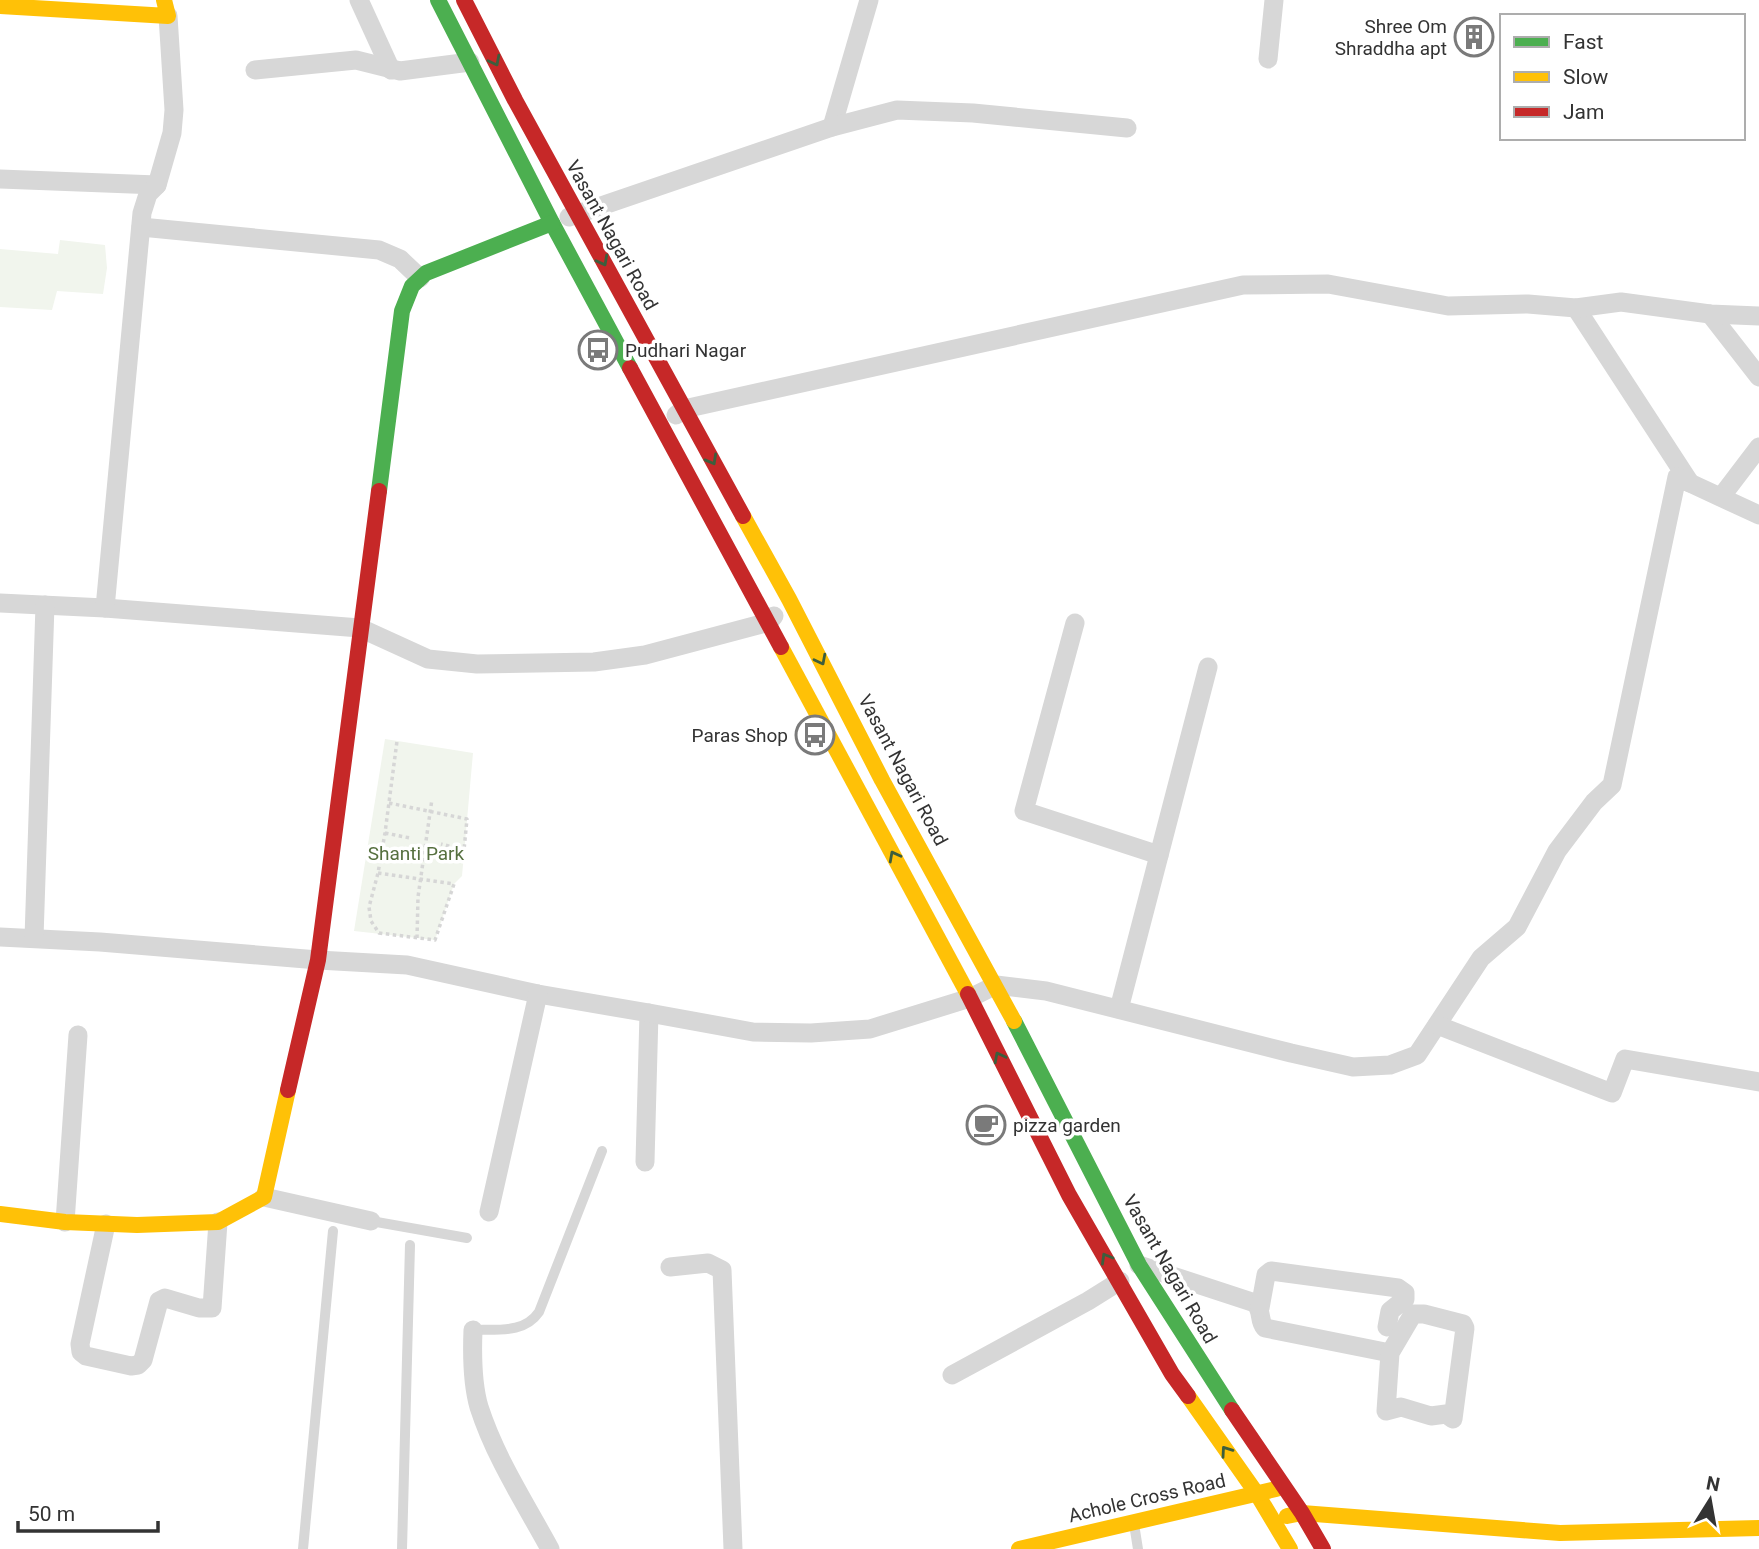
<svg xmlns="http://www.w3.org/2000/svg" width="1759" height="1549" font-family="Roboto,sans-serif">
	<style>
		.green { fill: #f1f5ed }
		.lines { fill: none; stroke-linecap: round; stroke-linejoin: round }
		.path { stroke: #d6d6d6; stroke-width: 3.5; stroke-dasharray: 3.5 3.5; stroke-linecap: butt }
		.lane { stroke: #d7d7d7; stroke-width: 10 }
		.street { stroke: #d7d7d7; stroke-width: 19 }
		.fast { stroke: #4caf50; stroke-width: 16 }
		.slow { stroke: #ffc107; stroke-width: 16 }
		.jam { stroke: #c62828; stroke-width: 16 }
		.oneway { stroke: #3c5e3d }
		.labels { text-anchor: middle; dominant-baseline: central; stroke-width: 7; stroke-linejoin: round; paint-order: stroke }
		.poi-label { font-size: 19px; fill: #333; stroke: #fff; text-anchor: end }
		.street-label { font-size: 19px; fill: #333; stroke: #fff }
		.park-label { font-size: 19px; fill: #56703f; stroke: #fff }
	</style>
	<rect width="100%" height="100%" fill="#fff"/>
	<g class="green">
		<path d="M60,240L105,245L107,268L103,294L57,291L52,310L0,307V249L58,254Z"/>
		<path d="M385,739L473,753L462,876L454,884L435,940L354,931Z"/>
	</g>
	<g class="lines">
		<g class="path">
			<path d="M389,803L467,819L464,850L441,844"/>
			<path d="M385,833L410,838"/>
			<path d="M378,873L454,884L435,940L379,933L371,921L369,907L378,873L385,833L397,741"/>
			<path d="M417,938L418,897L432,799"/>
		</g>
		<g class="lane">
			<path d="M371,1221L467,1238"/>
			<path d="M473,1330C497,1329 524,1334 539,1312L602,1151"/>
			<path d="M1134,1524L1138,1549"/>
			<path d="M303,1549L333,1231"/>
			<path d="M402,1549L410,1245"/>
		</g>
		<g class="street">
			<path d="M359,0L391,70"/>
			<path d="M1268,59L1274,0"/>
			<path d="M255,70L356,60L400,71L470,62"/>
			<path d="M832,127L869,0"/>
			<path d="M0,179L157,185"/>
			<path d="M569,217L832,127L897,110L973,113L1127,128"/>
			<path d="M141,227L379,250L400,259L420,278"/>
			<path d="M1576,308L1690,483"/>
			<path d="M1710,314L1759,377"/>
			<path d="M676,415L684,409L1243,285L1328,284L1448,306L1528,304L1576,308L1621,302L1710,314L1759,316"/>
			<path d="M1721,497L1759,447"/>
			<path d="M0,603L105,608L360,628L428,659L477,664L594,662L645,655L769,622L774,616"/>
			<path d="M105,608L142,213L148,194L157,185L172,133L174,110L168,16"/>
			<path d="M1075,623L1024,811L1159,855"/>
			<path d="M0,937L100,942L318,960L407,965L538,994L649,1013L645,1162"/>
			<path d="M34,938L45,605"/>
			<path d="M1119,1009L1208,667"/>
			<path d="M649,1013L753,1032L811,1033L870,1029L970,998L996,985L1046,991L1291,1053L1353,1067L1390,1065L1417,1055L1481,958L1517,927L1557,851L1594,802L1612,785L1677,477L1759,515"/>
			<path d="M1437,1025L1612,1093L1625,1059L1759,1082"/>
			<path d="M264,1197L371,1221"/>
			<path d="M489,1212L538,994"/>
			<path d="M65,1222L78,1035"/>
			<path d="M106,1224L80,1344L81,1352L86,1356L131,1366L138,1365L143,1360L159,1301L165,1298L199,1308H212L218,1222"/>
			<path d="M1139,1265L1255,1303C1263,1311 1258,1320 1265,1328L1390,1353"/>
			<path d="M670,1267L708,1263L722,1270L733,1549"/>
			<path d="M1260,1308L1266,1275L1271,1271L1398,1288L1405,1293V1299L1390,1311L1387,1327"/>
			<path d="M1413,1314H1424L1463,1324L1465,1328L1453,1419L1446,1414L1431,1416L1401,1407L1386,1411L1390,1353Z"/>
			<path d="M473,1330C472,1355 472,1383 479,1407C495,1457 525,1503 550,1549"/>
			<path d="M952,1375L1088,1301L1120,1281"/>
		</g>
		<g class="fast">
			<path d="M438,0L552,223L630,368"/>
			<path d="M379,491L402,311L412,286L426,273L552,223"/>
			<path d="M1014,1021L1139,1265L1232,1410"/>
		</g>
		<g class="slow">
			<path d="M0,6L168,16L164,0"/>
			<path d="M743,516L789,599L882,780L1014,1021"/>
			<path d="M781,647L968,994"/>
			<path d="M0,1214L65,1222L137,1225L218,1222L264,1197L288,1090"/>
			<path d="M1188,1396L1257,1494L1290,1549"/>
			<path d="M1287,1516L1302,1513L1560,1533L1759,1528"/>
			<path d="M1019,1549L1276,1489"/>
		</g>
		<g class="jam">
			<path d="M464,0L515,100L743,516"/>
			<path d="M630,368L781,647"/>
			<path d="M968,994L1069,1195L1172,1374L1188,1396"/>
			<path d="M288,1090L318,960L379,491"/>
			<path d="M1232,1410L1302,1513L1323,1549"/>
		</g>
	</g>
	<defs><path id="oneway-chevron" d="M-2-3.5L2.5 0L-2 3.5" fill="none" stroke-width="1.6" stroke-linecap="round" stroke-linejoin="round" transform="scale(1.75)"/></defs>
	<g class="oneway">
		<use href="#oneway-chevron" transform="translate(495 61) rotate(63)"/>
		<use href="#oneway-chevron" transform="translate(603 261) rotate(62)"/>
		<use href="#oneway-chevron" transform="translate(712 460) rotate(61)"/>
		<use href="#oneway-chevron" transform="translate(821 660) rotate(63)"/>
		<use href="#oneway-chevron" transform="translate(894 856) rotate(-118)"/>
		<use href="#oneway-chevron" transform="translate(999 1057) rotate(-117)"/>
		<use href="#oneway-chevron" transform="translate(1106 1258) rotate(-120)"/>
		<use href="#oneway-chevron" transform="translate(1226 1451) rotate(-125)"/>
	</g>
	<defs>
		<symbol id="building-ring" viewBox="-11 -11 22 22"><circle r="9.5" fill="#fff" stroke="#7a7a7a" stroke-width="1.5"/><path d="M-4-6H4V6H1V3H-1V6H-4ZM-2.5-4.3h1.7v1.8h-1.7ZM.8-4.3h1.7v1.8H.8ZM-2.5-1h1.7V.8h-1.7ZM.8-1h1.7V.8H.8Z" fill="#7a7a7a"/></symbol>
		<symbol id="bus-ring" viewBox="-11 -11 22 22"><circle r="9.5" fill="#fff" stroke="#7a7a7a" stroke-width="1.5"/><path d="M-5-6H5V4H4V6H2V4H-2V6H-4V4H-5ZM-3.5-4V0h7V-4ZM-3.5 1.2v1.5H-2V1.2ZM2 1.2v1.5H3.5V1.2Z" fill="#7a7a7a"/></symbol>
		<symbol id="cafe-ring" viewBox="-11 -11 22 22"><circle r="9.5" fill="#fff" stroke="#7a7a7a" stroke-width="1.5"/><path d="M-5.5-4.5H6V0H3Q3 3.5 0 3.5H-2.5Q-5.5 3.5-5.5 0ZM3-3.2v2h1.7v-2ZM-6 4.5H4V6H-6Z" fill="#7a7a7a"/></symbol>
	</defs>
	<g fill-rule="evenodd">
		<use href="#building-ring" x="1452" y="15" width="44" height="44"/>
		<use href="#bus-ring" x="576" y="328" width="44" height="44"/>
		<use href="#bus-ring" x="793" y="713" width="44" height="44"/>
		<use href="#cafe-ring" x="964" y="1103" width="44" height="44"/>
	</g>
	<g class="labels">
		<g class="poi-label">
			<text x="1447" y="26">Shree Om<tspan x="1447" dy="22">Shraddha apt</tspan></text>
			<text x="625" y="350" text-anchor="start">Pudhari Nagar</text>
			<text x="788" y="735">Paras Shop</text>
			<text x="1013" y="1125" text-anchor="start">pizza garden</text>
		</g>
		<g class="street-label">
			<text transform="translate(612 235) rotate(61)">Vasant Nagari Road</text>
			<text transform="translate(903 770) rotate(62)">Vasant Nagari Road</text>
			<text transform="translate(1170 1269) rotate(60)">Vasant Nagari Road</text>
			<text transform="translate(1147 1498) rotate(-13)">Achole Cross Road</text>
		</g>
		<g class="park-label">
			<text x="416" y="853">Shanti Park</text>
		</g>
	</g>
	<rect x="1500" y="14" width="245" height="126" fill="#ffffff" stroke="#adadad" stroke-width="2"/>
	<rect x="1514" y="37" width="35" height="10" fill="#4caf50" stroke="#adadad" stroke-width="2"/>
	<text x="1563" y="49" font-size="21" fill="#333333">Fast</text>
	<rect x="1514" y="72" width="35" height="10" fill="#ffc107" stroke="#adadad" stroke-width="2"/>
	<text x="1563" y="84" font-size="21" fill="#333333">Slow</text>
	<rect x="1514" y="107" width="35" height="10" fill="#c62828" stroke="#adadad" stroke-width="2"/>
	<text x="1563" y="119" font-size="21" fill="#333333">Jam</text>
	<g transform="translate(1710 1500) rotate(11)" stroke="#ffffff" stroke-width="5" paint-order="stroke">
	<path d="M0-5L12 26L0 18L-12 26Z" fill="#333333"/>
	<text y="-10" font-size="19" font-weight="bold" text-anchor="middle" fill="#333333">N</text>
	</g>
	<path d="M18 1521v10h140v-10" fill="none" stroke="#333333" stroke-width="3.5"/>
	<text x="28" y="1521" font-size="21" fill="#333333" stroke="#ffffff" stroke-width="5" paint-order="stroke">50 m</text>
</svg>
